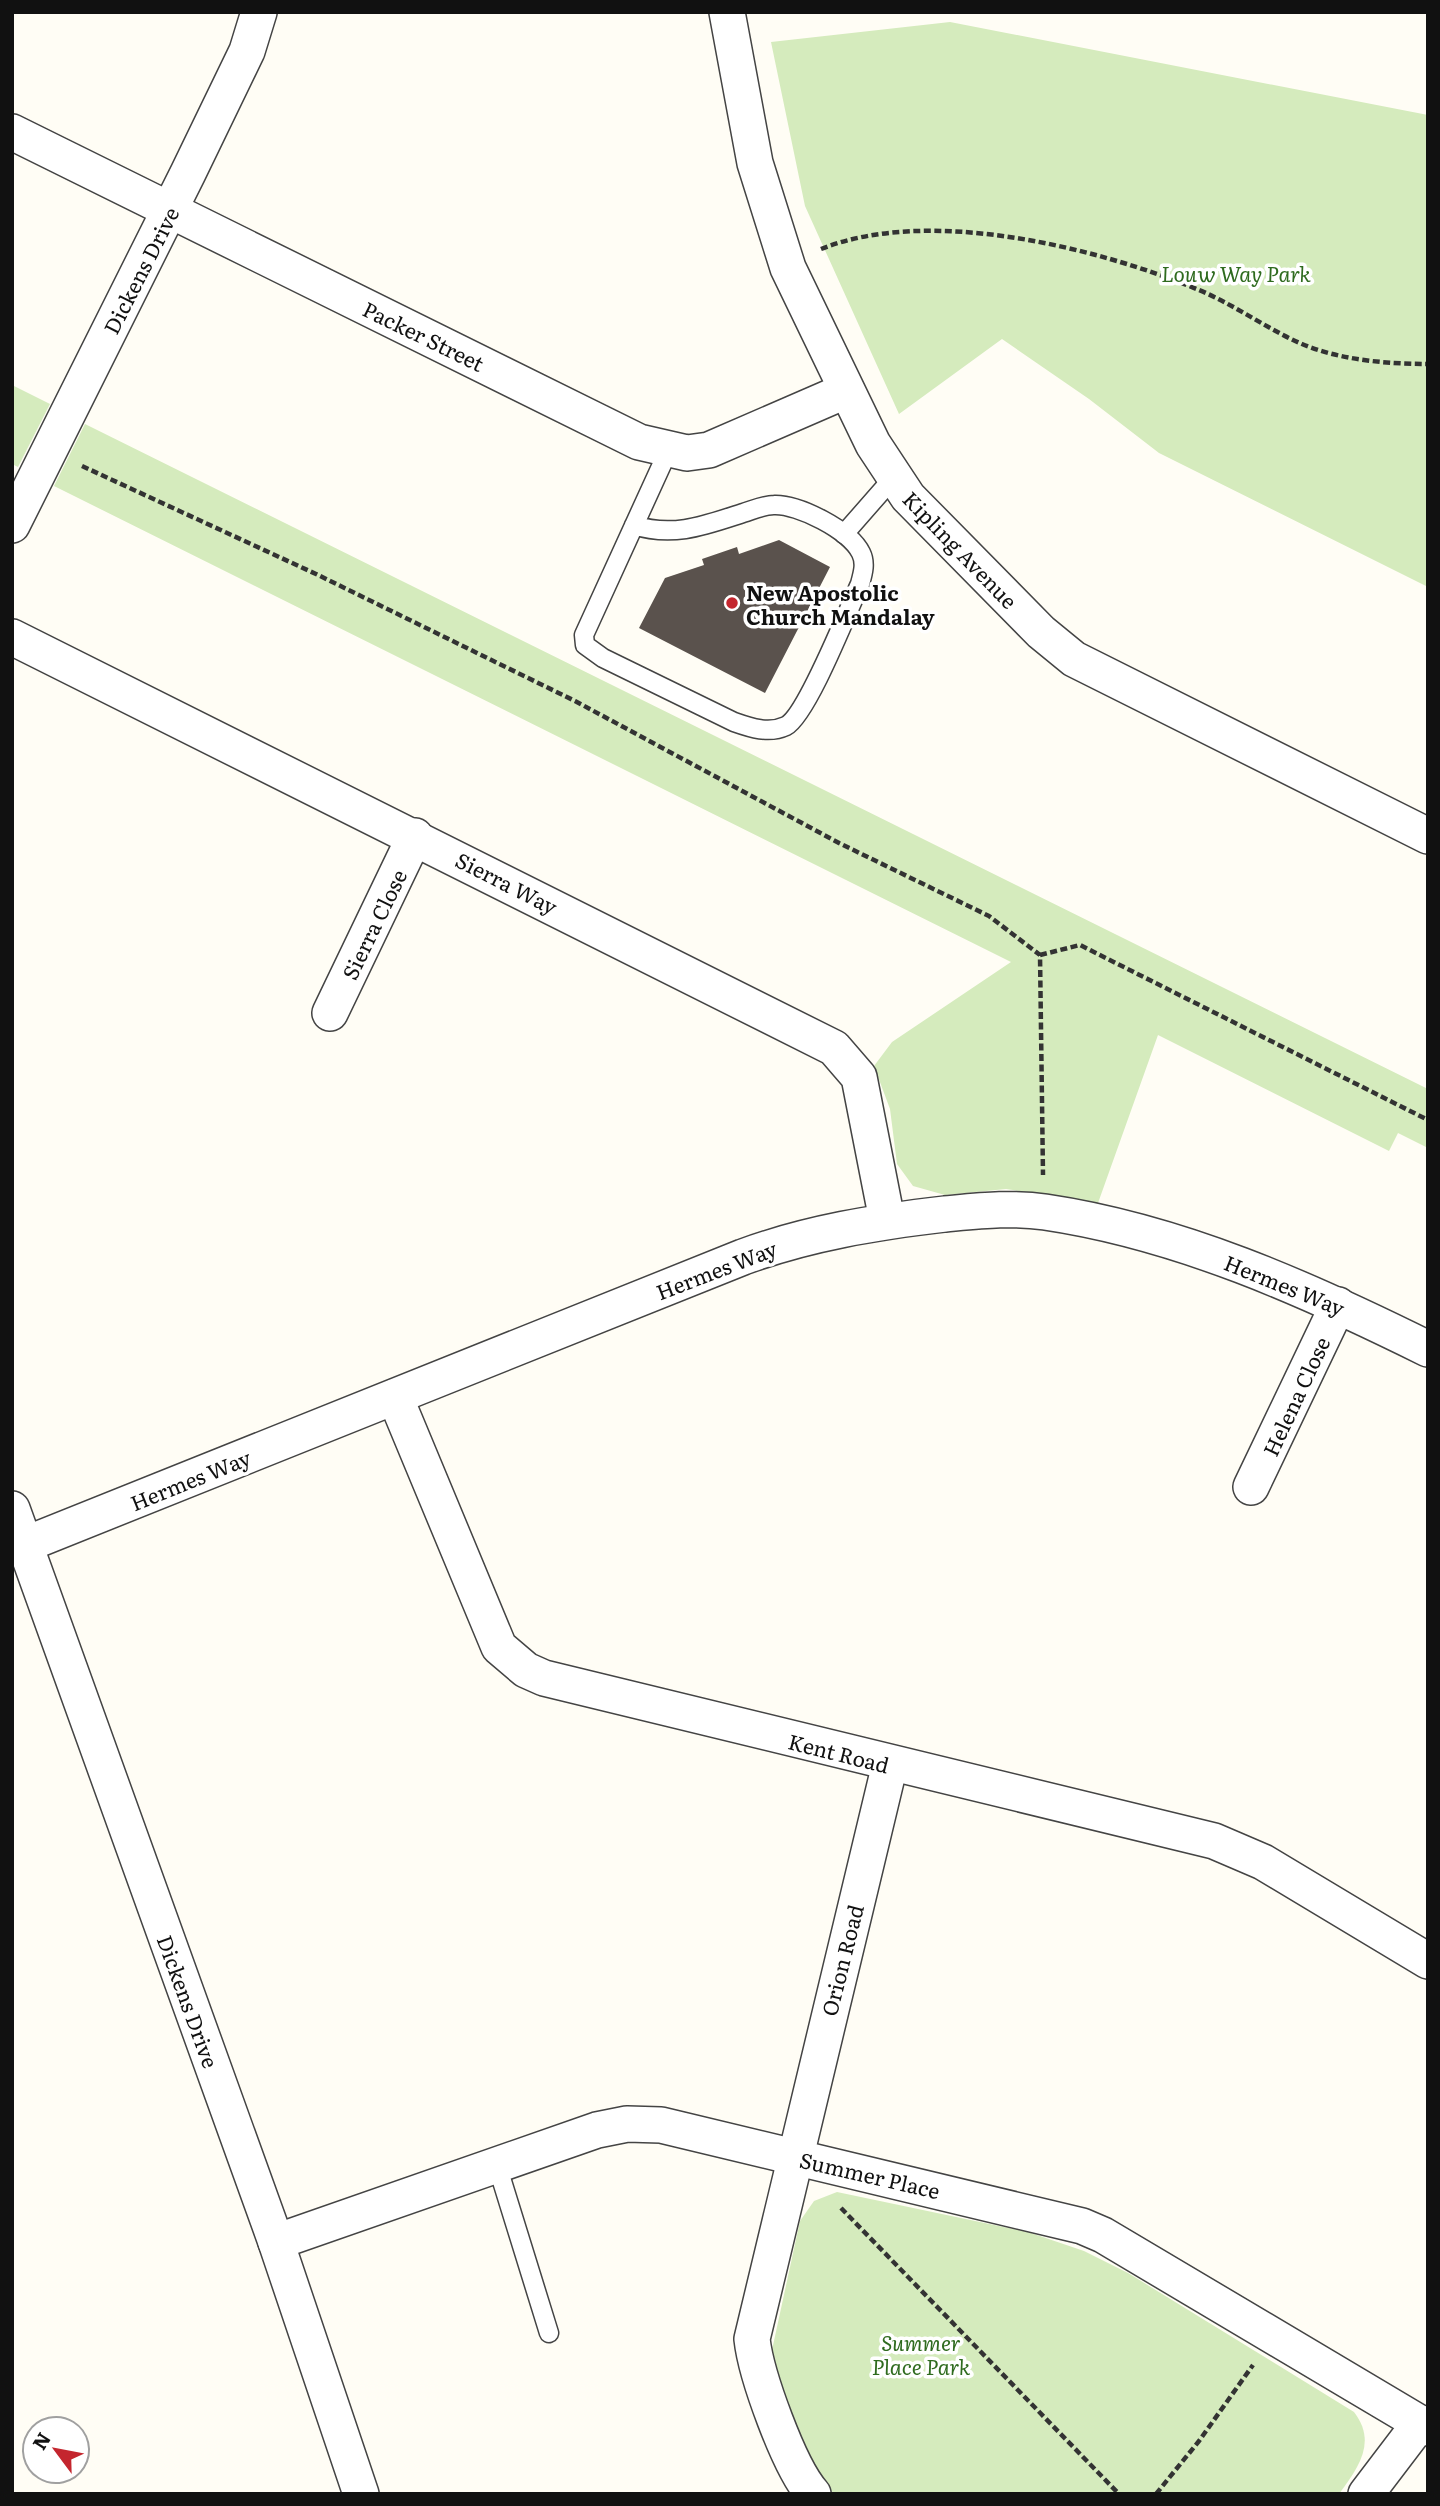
<svg xmlns="http://www.w3.org/2000/svg" width="1440" height="2506" font-family="Literata,serif">
	<style>
		.green { fill: #d5ebbd }
		.building { fill: #5a524d }
		.lines { fill: none; stroke-linecap: round; stroke-linejoin: round }
		.service-casing { stroke: #444; stroke-width: 21 }
		.minor-casing { stroke: #444; stroke-width: 38 }
		.path { stroke: #333; stroke-width: 4.5; stroke-dasharray: 7 3.5; stroke-linecap: butt }
		.service { stroke: #fff; stroke-width: 18 }
		.minor { stroke: #fff; stroke-width: 35 }
		.poi-dot { fill: #c4262e; stroke: #fff; stroke-width: 2.5 }
		.labels { text-anchor: middle; dominant-baseline: central; stroke-width: 7; stroke-linejoin: round; paint-order: stroke }
		.street-label { font-size: 21px; fill: #111; stroke: #fff }
		.park-label { font-size: 21px; font-style: italic; fill: #2f6b1f; stroke: #fff }
		.poi-label { font-size: 21px; font-weight: bold; fill: #111; stroke: #fff; text-anchor: start }
	</style>
	<rect width="100%" height="100%" fill="#fffdf5"/>
	<g class="green">
		<path d="M950,22L1428,115V587L1159,453L1089,399L1002,339L899,414L805,206L771,42Z"/>
		<path d="M12,385L50,404L18,467L12,464Z"/>
		<path d="M85,424L1428,1089V1148L1398,1133L1389,1151L1158,1035L1098,1203L1006,1189L945,1195L913,1186L897,1164L890,1109L874,1066L892,1042L1011,962L54,486Z"/>
		<path d="M837,2192L1028,2232L1084,2251L1128,2273L1354,2412C1377,2442 1359,2467 1339,2494H834L815,2471L776,2372L772,2350L800,2221L814,2201Z"/>
	</g>
	<path class="building" d="M779,540L830,567L765,693L639,628L665,578L704,565L702,559L737,547L739,554Z"/>
	<g class="lines">
		<defs>
			<g id="service">
				<path d="M634,525C673,538 706,525 743,513C753,510 764,505 774,505C798,504 850,530 861,553C866,563 863,573 860,584C848,610 807,715 786,726C769,734 751,728 734,722L603,658L585,645L584,635L669,449"/>
				<path d="M844,534L894,477"/>
				<path d="M497,2165L549,2333"/>
			</g>
			<g id="minor">
				<path d="M727,12L755,163L788,268L873,444L908,497L1041,632L1074,659L1428,836"/>
				<path d="M12,132L639,442L687,453L709,450L845,391"/>
				<path d="M12,525L188,173L247,51L259,12"/>
				<path d="M12,637L834,1048L859,1077L887,1220"/>
				<path d="M330,1013L415,836"/>
				<path d="M395,1397L499,1647L526,1670L544,1678L1214,1841L1263,1862L1428,1961"/>
				<path d="M1251,1487L1338,1305"/>
				<path d="M12,1509L276,2242L361,2494"/>
				<path d="M24,1545L743,1257C808,1233 876,1222 945,1214C978,1211 1012,1207 1045,1212C1180,1232 1307,1289 1428,1349"/>
				<path d="M276,2242L597,2130L627,2124L661,2125L1082,2226L1103,2235L1428,2428"/>
				<path d="M813,2494C789,2467 756,2375 752,2339L890,1764"/>
				<path d="M1366,2494L1420,2423"/>
			</g>
		</defs>
		<use href="#service" class="service-casing"/>
		<use href="#minor" class="minor-casing"/>
		<g class="path">
			<path d="M821,249C928,206 1096,247 1199,290C1235,305 1267,329 1302,344C1340,360 1387,364 1428,364"/>
			<path d="M82,466L316,574L575,701L839,843L989,916L1040,955L1043,1175"/>
			<path d="M1040,955L1080,945L1428,1120"/>
			<path d="M841,2208L1119,2494"/>
			<path d="M1156,2494L1199,2441L1253,2365"/>
		</g>
		<use href="#service" class="service"/>
		<use href="#minor" class="minor"/>
	</g>
	<circle class="poi-dot" cx="732" cy="603" r="7"/>
	<g class="labels">
		<g class="street-label">
			<text transform="translate(140 270) rotate(-63)">Dickens Drive</text>
			<text transform="translate(424 335) rotate(26)">Packer Street</text>
			<text transform="translate(961 549) rotate(46)">Kipling Avenue</text>
			<text transform="translate(507 882) rotate(27)">Sierra Way</text>
			<text transform="translate(373 924) rotate(-64)">Sierra Close</text>
			<text transform="translate(716 1269) rotate(-21)">Hermes Way</text>
			<text transform="translate(1285 1284) rotate(22)">Hermes Way</text>
			<text transform="translate(1295 1396) rotate(-65)">Helena Close</text>
			<text transform="translate(190 1479) rotate(-22)">Hermes Way</text>
			<text transform="translate(839 1752) rotate(14)">Kent Road</text>
			<text transform="translate(841 1960) rotate(-76)">Orion Road</text>
			<text transform="translate(189 2001) rotate(70)">Dickens Drive</text>
			<text transform="translate(870 2174) rotate(13)">Summer Place</text>
		</g>
		<g class="park-label">
			<text x="1236" y="272">Louw Way Park</text>
			<text x="921" y="2341">Summer<tspan x="921" dy="24">Place Park</tspan></text>
		</g>
		<g class="poi-label">
			<text x="746" y="591">New Apostolic<tspan x="746" dy="24">Church Mandalay</tspan></text>
		</g>
	</g>
	<rect width="1440" height="2506" fill="none" stroke="#111111" stroke-width="28"/>
	<g transform="translate(56 2450) rotate(302)"><circle r="33" fill="#ffffff" stroke="#a0a0a0" stroke-width="2"/>
	<path d="M0-5L12 26L0 18L-12 26Z" fill="#c4262e"/>
	<text y="-10" font-size="19" font-weight="bold" text-anchor="middle" fill="#111111">N</text>
	</g>
</svg>
